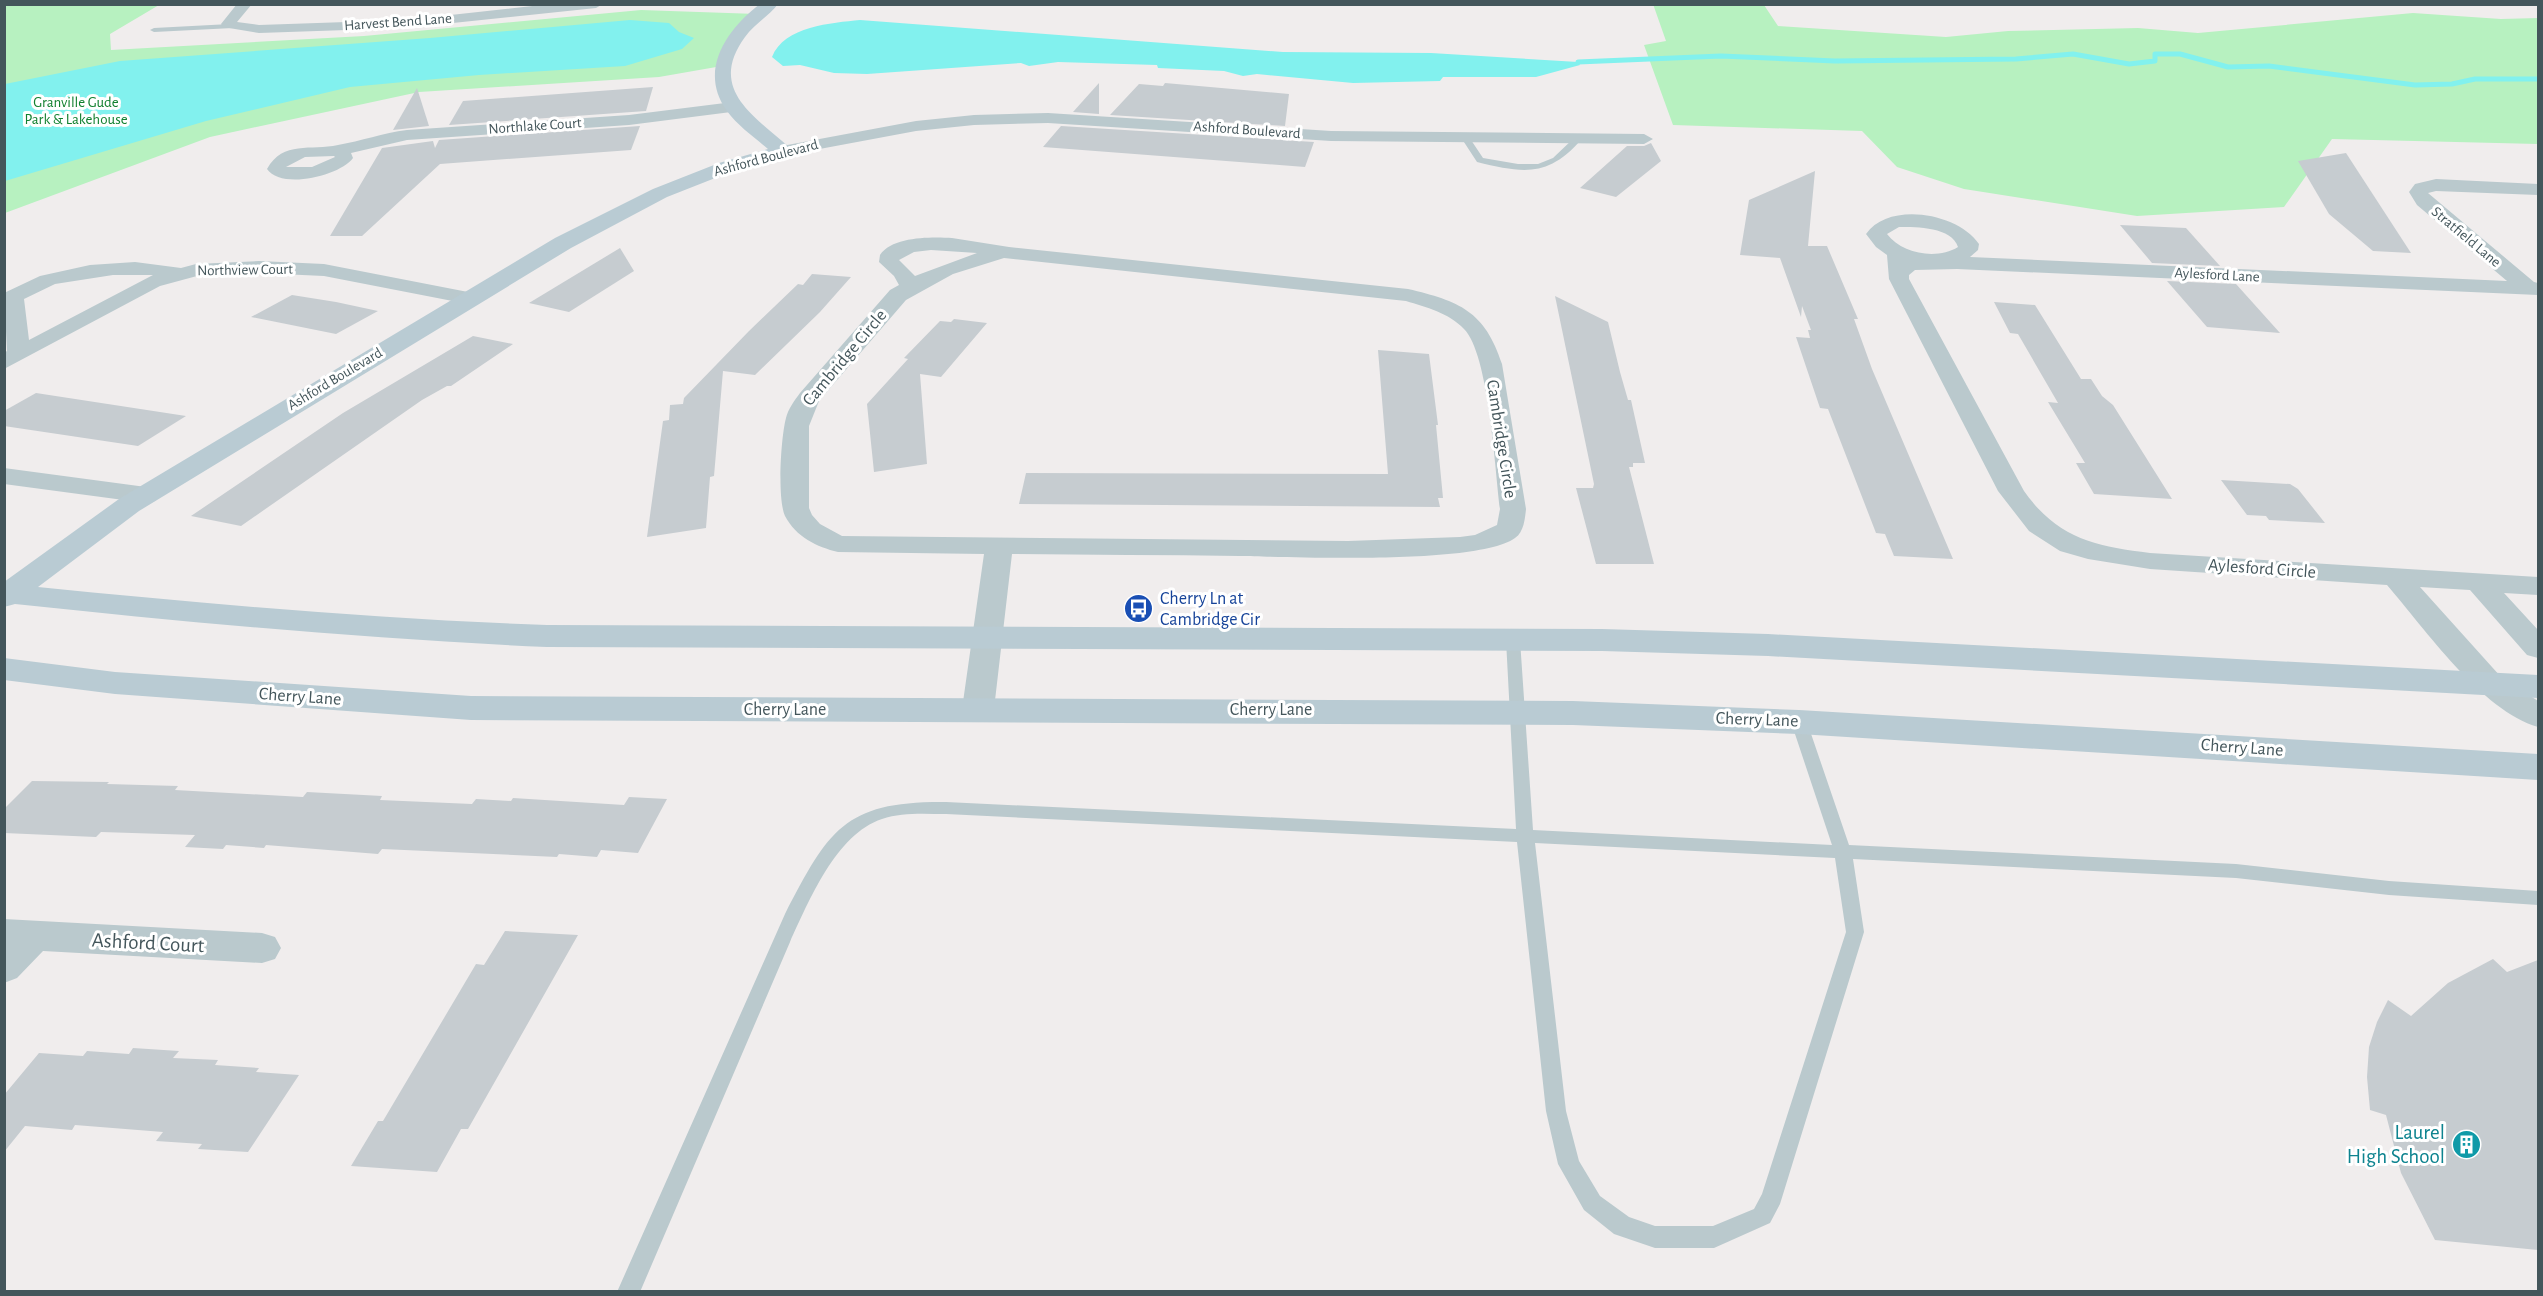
<svg xmlns="http://www.w3.org/2000/svg" width="2543" height="1296" font-family="'Alegreya Sans',sans-serif">
	<style>
		.green { fill: #b7f1c0 }
		.water { fill: #82f1ee }
		.lines { fill: none; stroke-linecap: round; stroke-linejoin: round }
		.stream { stroke: #82f1ee; stroke-width: 5 }
		.building { fill: #c6ccd0 }
		.lane { fill: #bac9cd; fill-rule: evenodd }
		.street { fill: #bac9cd; fill-rule: evenodd }
		.secondary { fill: #b9cbd3; fill-rule: evenodd }
		.labels { text-anchor: middle; dominant-baseline: central; stroke-width: 6; stroke-linejoin: round; paint-order: stroke }
		.far-street-label { font-size: 15px; fill: #44565b; stroke: #fff }
		.far-park-label { font-size: 15px; fill: #11802f; stroke: #fff }
		.street-label { font-size: 18px; fill: #44565b; stroke: #fff }
		.transit-label { font-size: 18px; fill: #164399; stroke: #fff; text-anchor: start }
		.near-street-label { font-size: 21px; fill: #44565b; stroke: #fff }
		.near-culture-label { font-size: 21px; fill: #0d838f; stroke: #fff; text-anchor: end }
	</style>
	<rect width="100%" height="100%" fill="#f0eded"/>
	<g class="green">
		<path d="M1653,4L1764,5L1778,26L1946,37L2008,31L2138,28L2198,33L2413,13L2501,19L2538,18V144L2332,139L2284,207L2137,216L1964,189L1897,167L1862,131L1673,125L1644,45L1666,41Z"/>
		<path d="M5,5H159L110,34L111,50L364,36L641,10L757,14L722,66L659,77L419,92L210,137L5,213Z"/>
	</g>
	<g class="water">
		<path d="M630,20L669,23L679,32L694,38L682,49L625,66L479,75L350,87L206,121L5,181V84L120,61L430,38Z"/>
		<path d="M860,20L1283,52L1431,53L1578,62L1580,65L1536,77H1443L1440,81L1353,83L1257,74L1243,76L1224,71L1158,68L1157,65L1058,62L1029,66L1021,63L867,74L834,73L800,65L783,66L772,57C784,26 832,23 860,20Z"/>
	</g>
	<g class="lines">
		<path class="stream" d="M1578,62L1721,56L1835,61L2016,59L2073,54L2129,64L2155,61V54H2180L2228,67L2269,66L2415,85L2452,84L2475,79H2538"/>
	</g>
	<g class="building">
		<path d="M1099,83V114L1073,112Z"/>
		<path d="M1165,83L1289,94L1285,126L1110,115L1139,84L1163,86Z"/>
		<path d="M653,87L646,111L449,125L463,101Z"/>
		<path d="M417,88L429,126L393,130Z"/>
		<path d="M640,126L631,150L440,164L362,236H330L382,148L433,141L435,148L439,140Z"/>
		<path d="M1061,126L1314,142L1305,167L1043,147Z"/>
		<path d="M1651,143L1661,161L1616,197L1580,188L1627,146H1644Z"/>
		<path d="M2346,153L2411,253L2373,251L2329,214L2298,161Z"/>
		<path d="M1815,171L1808,246H1827L1858,319H1854L1872,369L1953,559L1894,556L1885,534L1876,533L1828,409L1820,408L1796,337L1810,338L1808,330H1811L1802,306L1801,317L1780,258L1740,255L1749,200Z"/>
		<path d="M2120,225L2186,228L2220,266L2152,263Z"/>
		<path d="M620,248L634,271L569,312L529,303Z"/>
		<path d="M812,274L851,277L820,312L755,375L723,371L714,476L710,477L706,528L647,537L663,421L669,420L670,405L683,404L684,398L749,331L798,284L803,285Z"/>
		<path d="M2167,281L2236,284L2280,333L2207,327Z"/>
		<path d="M292,295L336,302L378,311L336,334L251,317Z"/>
		<path d="M1555,296L1608,322L1620,372L1628,400H1631L1645,463H1633V467H1629L1654,564H1596L1576,488H1593L1594,484Z"/>
		<path d="M1994,302L2035,305L2081,379H2091L2102,396L2113,405L2172,499L2094,494L2076,463H2085L2048,402L2058,403L2018,334L2010,333Z"/>
		<path d="M954,319L987,323L941,377L920,374L927,464L874,472L867,404L908,359L904,358L940,321L951,322Z"/>
		<path d="M473,336L513,344L451,386H447L422,400L241,526L191,516L343,413Z"/>
		<path d="M1378,350L1429,354L1438,425H1436L1443,498H1438L1440,507L1019,504L1026,473L1388,474Z"/>
		<path d="M36,393L186,416L138,446L4,426V411Z"/>
		<path d="M2221,480L2290,484L2298,489L2325,523L2269,520L2266,516L2247,515Z"/>
		<path d="M32,781L109,782L107,784L178,786L175,790L303,797L307,792L382,796L380,800L472,804L476,799L511,801L513,798L624,805L629,797L667,799L638,853L601,850L597,857L559,854L557,857L382,849L378,854L266,845L264,848L226,845L223,849L185,847L195,835L101,832L96,837L4,833V809Z"/>
		<path d="M505,931L578,935L468,1129H461L437,1172L351,1166L378,1121H383L476,964L484,965Z"/>
		<path d="M2493,959L2507,972L2538,960V1250L2435,1240L2401,1173L2386,1115L2370,1110L2367,1077L2369,1047L2377,1022L2388,1000L2411,1016L2448,983Z"/>
		<path d="M133,1048L179,1051L173,1058L218,1060L215,1065L259,1068L256,1072L299,1075L248,1152L198,1149L202,1144L156,1141L163,1132L75,1125L72,1130L25,1126L4,1152V1095L39,1053L83,1056L87,1051L129,1054Z"/>
	</g>
	<g class="lines">
		<g class="lane">
			<path d="M230,24L233,28L154,32L150,30L154,28Z"/>
			<path d="M1463,137H1469L1483,158L1518,164H1538L1553,158L1574,138L1581,140C1547,178 1523,173 1477,162L1462,139Z"/>
			<path d="M1513,635L1520,640L1533,830L1832,845L1791,722L1793,718H1805L1807,722L1849,845L2236,864L2389,881L2538,891V905L2389,895L2236,878L1853,859L1864,932L1780,1204L1770,1223L1714,1248H1655L1614,1234L1584,1210L1558,1164L1546,1111L1517,842L946,814C925,814 902,812 882,819C836,834 809,901 790,942L640,1292H617L785,914C829,829 845,801 946,802L1516,829L1506,640ZM1535,843L1835,858L1846,932L1762,1194L1754,1209L1713,1226H1655L1629,1217L1600,1196L1579,1161L1566,1111Z"/>
		</g>
		<g class="street">
			<path d="M237,4H252L237,22L259,25L405,20L550,4H603L596,8L405,28L259,33L223,27L221,24Z"/>
			<path d="M733,102L741,107L739,111L629,125L407,140L351,153L353,158C340,176 281,190 267,169C283,140 311,151 338,145C361,141 383,133 407,130L629,115ZM305,157L334,156L335,157L312,167H286Z"/>
			<path d="M1048,113L1331,131L1644,134L1653,139L1644,144L1331,141L1048,123L974,125L916,131L782,156L773,151L782,146L916,121L974,115Z"/>
			<path d="M2436,179L2538,184V195L2436,191L2428,193L2534,282L2538,283V295L1957,269L1915,270L1909,275V279L2024,491C2058,539 2095,546 2150,553L2538,577V595L2504,593L2538,630V658L2527,655L2470,590L2420,587L2501,677L2538,701V727C2482,711 2425,629 2387,585L2150,569L2088,559L2060,551L2029,531L1998,491L1889,279L1887,255L1876,247L1866,234C1889,201 1958,213 1979,244L1978,250L1970,257L2507,281L2417,205L2409,192L2415,184ZM1899,227C1917,227 1952,227 1958,247C1937,260 1902,254 1887,234Z"/>
			<path d="M952,238L1009,247L1408,289C1459,301 1485,311 1502,364L1526,509C1525,518 1524,532 1515,538C1478,565 1292,557 1240,556C1164,555 1088,555 1012,554L994,709L989,717L978,720L967,717L962,709L984,554L838,552C817,547 796,537 785,516C777,498 781,437 786,418C788,409 795,400 800,393L890,290L899,285L894,276L879,262L880,255C893,236 932,237 952,238ZM931,250L977,253L915,276L899,260L914,252ZM1004,258L1406,301C1426,307 1449,313 1464,329C1489,354 1495,471 1500,509L1497,525L1475,535L1460,537L1348,541L842,536L820,524L812,515L809,508V426L819,401L906,300L953,274Z"/>
			<path d="M259,261L324,264L468,292L476,293L479,298L476,303L468,304L324,276L259,273L197,276L160,286L4,369V353L7,351L4,293L40,276L90,265L135,262L181,268L196,264ZM113,275H153L29,340L24,299L55,284Z"/>
			<path d="M4,468L146,487L155,489L159,495L155,501L146,503L4,484Z"/>
			<path d="M4,919L262,933L275,937L281,948L275,959L262,963L43,951L17,978L4,983Z"/>
		</g>
		<g class="secondary">
			<path d="M760,4H778C769,16 754,24 745,37C707,89 754,116 789,147L792,151L789,155L733,171L667,197L571,248L139,511L38,587C208,604 377,619 547,625L1602,629L1768,634L2538,675V698L1768,656L1602,651L547,647C367,639 194,623 15,604L4,607V582L119,499L555,238L653,189L719,163L768,149C754,137 738,126 727,111C698,71 726,30 760,4Z"/>
			<path d="M4,658L115,672L471,696L1573,701L1799,710L2538,754V780L1799,734L1573,725L471,720L115,694L4,680Z"/>
		</g>
	</g>
	<defs>
		<symbol id="bus-disc" viewBox="-11 -11 22 22"><circle r="9.5" fill="#1a4fb4" stroke="#fff"/><path d="M-5-6H5V4H4V6H2V4H-2V6H-4V4H-5ZM-3.5-4V0h7V-4ZM-3.5 1.2v1.5H-2V1.2ZM2 1.2v1.5H3.5V1.2Z" fill="#fff"/></symbol>
		<symbol id="building-disc" viewBox="-11 -11 22 22"><circle r="9.5" fill="#0f9aa8" stroke="#fff"/><path d="M-4-6H4V6H1V3H-1V6H-4ZM-2.5-4.3h1.7v1.8h-1.7ZM.8-4.3h1.7v1.8H.8ZM-2.5-1h1.7V.8h-1.7ZM.8-1h1.7V.8H.8Z" fill="#fff"/></symbol>
	</defs>
	<g fill-rule="evenodd">
		<use href="#bus-disc" x="1122" y="592" width="33" height="33"/>
		<use href="#building-disc" x="2450" y="1128" width="33" height="33"/>
	</g>
	<g class="labels">
		<g class="far-street-label">
			<text transform="translate(398 22) rotate(-4)">Harvest Bend Lane</text>
			<text transform="translate(535 126) rotate(-4)">Northlake Court</text>
			<text transform="translate(1247 130) rotate(4)">Ashford Boulevard</text>
			<text transform="translate(766 158) rotate(-15)">Ashford Boulevard</text>
			<text transform="translate(2466 237) rotate(40)">Stratfield Lane</text>
			<text transform="translate(245 270) rotate(-1)">Northview Court</text>
			<text transform="translate(2217 275) rotate(3)">Aylesford Lane</text>
			<text transform="translate(335 379) rotate(-31)">Ashford Boulevard</text>
		</g>
		<g class="far-park-label">
			<text x="76" y="102">Granville Gude<tspan x="76" dy="17">Park &amp; Lakehouse</tspan></text>
		</g>
		<g class="street-label">
			<text transform="translate(845 358) rotate(-50)">Cambridge Circle</text>
			<text transform="translate(1501 439) rotate(81)">Cambridge Circle</text>
			<text transform="translate(2262 569) rotate(4)">Aylesford Circle</text>
			<text transform="translate(300 697) rotate(4)">Cherry Lane</text>
			<text x="785" y="710">Cherry Lane</text>
			<text x="1271" y="710">Cherry Lane</text>
			<text transform="translate(1757 720) rotate(2)">Cherry Lane</text>
			<text transform="translate(2242 748) rotate(4)">Cherry Lane</text>
		</g>
		<g class="transit-label">
			<text x="1160" y="599">Cherry Ln at<tspan x="1160" dy="21">Cambridge Cir</tspan></text>
		</g>
		<g class="near-street-label">
			<text transform="translate(148 943) rotate(3)">Ashford Court</text>
		</g>
		<g class="near-culture-label">
			<text x="2445" y="1132">Laurel<tspan x="2445" dy="24">High School</tspan></text>
		</g>
	</g>
	<rect width="2543" height="1296" fill="none" stroke="#44565b" stroke-width="12"/>
</svg>
